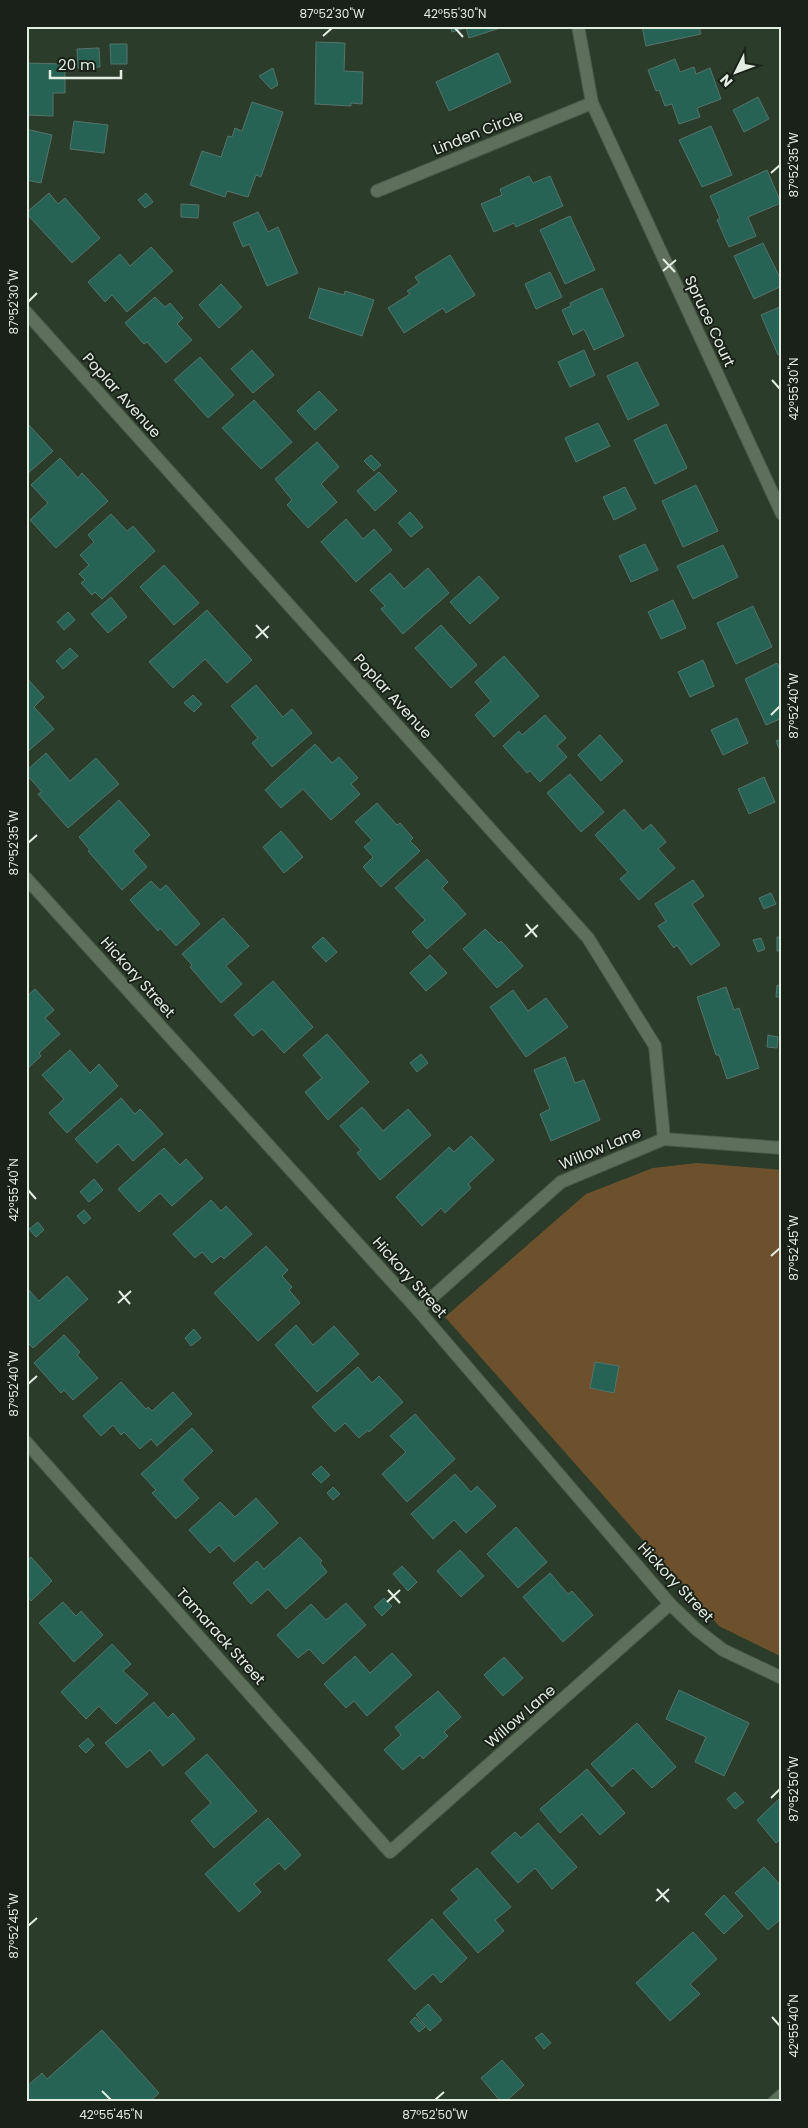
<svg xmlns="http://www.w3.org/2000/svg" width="808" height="2128" font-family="Poppins,sans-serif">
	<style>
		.green { fill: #6d512c }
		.building { fill: #276355; stroke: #54736b }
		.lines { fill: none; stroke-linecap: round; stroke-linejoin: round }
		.minor-casing { stroke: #495848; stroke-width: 14 }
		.secondary-casing { stroke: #495848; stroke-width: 14 }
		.minor { stroke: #5e705c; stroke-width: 12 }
		.secondary { stroke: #5e705c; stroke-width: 12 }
		.ticks { fill: none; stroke: #e2ede1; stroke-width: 2 }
		.labels { text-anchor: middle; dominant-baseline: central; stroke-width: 4; stroke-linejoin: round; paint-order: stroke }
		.street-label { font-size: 15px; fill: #e2ede1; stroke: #192118 }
		.neatline { fill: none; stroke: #e2ede1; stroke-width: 2 }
		.ticks-label { font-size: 12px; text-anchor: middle; fill: #e2ede1 }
	</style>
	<rect width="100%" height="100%" fill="#2c3c2a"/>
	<path class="green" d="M697,1163L782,1170V1657L719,1626L445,1317L586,1194L653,1168Z"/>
	<g class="building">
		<path d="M450,26H500V28L469,38L466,28L452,32Z"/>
		<path d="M642,26H699L701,34L646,46Z"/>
		<path d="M316,42L345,43L344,71L363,72L362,104L351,103V106L315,104Z"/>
		<path d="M110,44H127V64H111Z"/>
		<path d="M99,48L100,67L78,68L77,49Z"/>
		<path d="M498,53L511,82L449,111L436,82Z"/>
		<path d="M675,59L680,72L694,67L696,74L710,68L721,99L697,108L700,117L679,124L672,104L665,106L659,90L656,91L648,70Z"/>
		<path d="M26,63L65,64V93H53V116L26,115Z"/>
		<path d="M273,68L278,85L271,89L259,76Z"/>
		<path d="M758,97L769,119L744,132L733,110Z"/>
		<path d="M252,102L283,112L261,177L256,175L248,197L227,191L225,197L190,185L202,151L221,157L228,136L232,137L235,128L242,131Z"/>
		<path d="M74,121L108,125L104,153L70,149Z"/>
		<path d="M711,126L732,175L702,187L679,140Z"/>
		<path d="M26,129L52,135L41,183L26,180Z"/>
		<path d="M767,170L781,203L748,217L756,236L729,247L717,220L720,218L710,196Z"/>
		<path d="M529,176L533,183L550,176L563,206L516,227L514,223L494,232L481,204L502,195L500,189Z"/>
		<path d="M49,193L58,204L65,198L100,238L72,263L26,213Z"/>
		<path d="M146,193L153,202L145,208L138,200Z"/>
		<path d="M181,204L199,205L198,218L181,217Z"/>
		<path d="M258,212L268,232L278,227L298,273L267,286L249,244L243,247L233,223Z"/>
		<path d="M570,216L595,270L565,284L540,230Z"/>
		<path d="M763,243L782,282V286L754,299L734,256Z"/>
		<path d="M151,247L173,271L127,312L112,295L105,302L88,282L120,254L130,266Z"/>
		<path d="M450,255L475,295L446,313L443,308L404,333L388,308L410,294L407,291L419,283L415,277Z"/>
		<path d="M550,272L562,297L536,309L525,284Z"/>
		<path d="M221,284L242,307L219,328L199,305Z"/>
		<path d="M319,288L344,295L345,291L374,300L362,336L309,318Z"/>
		<path d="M602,288L624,336L594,350L584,329L573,335L562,310L571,306L570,303Z"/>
		<path d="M155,297L165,307L170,303L183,318L177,324L192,340L166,363L147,342L144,344L125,323Z"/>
		<path d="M782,306V353L778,355L761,315Z"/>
		<path d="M252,350L274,375L253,393L231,369Z"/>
		<path d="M584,350L595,375L570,387L558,362Z"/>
		<path d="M200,357L234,395L208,418L174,380Z"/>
		<path d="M637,362L659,405L628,420L607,376Z"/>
		<path d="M319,391L337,410L315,430L297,411Z"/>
		<path d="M254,400L292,442L261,469L222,428Z"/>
		<path d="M26,422L53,451L26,475Z"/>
		<path d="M598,423L610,446L576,462L565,438Z"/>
		<path d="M666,424L687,468L655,484L634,440Z"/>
		<path d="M317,442L339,467L321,484L337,502L308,528L287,505L292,500L275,479Z"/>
		<path d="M371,455L381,465L374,471L364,461Z"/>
		<path d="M60,458L78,478L82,473L108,501L56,548L30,520L48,503L31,485Z"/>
		<path d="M379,472L397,491L375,511L357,491Z"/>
		<path d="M696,485L718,531L683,547L662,501Z"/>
		<path d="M625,487L636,509L614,520L603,497Z"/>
		<path d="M410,512L423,527L411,537L398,523Z"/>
		<path d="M111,514L127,531L133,526L155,551L102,599L95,592L92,595L81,583L85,580L79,574L89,565L80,555L94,542L88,535Z"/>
		<path d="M346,519L363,539L374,529L392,550L356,582L321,542Z"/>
		<path d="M645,544L658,570L631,582L619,556Z"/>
		<path d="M723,545L738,577L693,599L677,566Z"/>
		<path d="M164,565L199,603L174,625L140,587Z"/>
		<path d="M428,568L449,593L403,634L381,609L385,606L370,590L390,573L404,589Z"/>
		<path d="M479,576L499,598L470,624L450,602Z"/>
		<path d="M111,597L127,617L108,633L91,614Z"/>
		<path d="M673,600L686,628L661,639L648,612Z"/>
		<path d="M753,606L772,647L736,664L717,623Z"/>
		<path d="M207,610L252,660L227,683L205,659L173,688L149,662Z"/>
		<path d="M68,612L75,620L64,630L57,622Z"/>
		<path d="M441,625L477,665L451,688L415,648Z"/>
		<path d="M70,648L78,656L63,669L56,661Z"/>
		<path d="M504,656L539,696L494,737L475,715L491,701L475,682Z"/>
		<path d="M703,660L714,686L690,697L678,672Z"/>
		<path d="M777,663L782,673V718L766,725L745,679Z"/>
		<path d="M26,677L44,697L34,707L54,729L26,753Z"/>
		<path d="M256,685L283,717L292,709L312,733L272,767L252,743L258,738L231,706Z"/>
		<path d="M193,695L202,704L194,712L184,703Z"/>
		<path d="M545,715L566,738L557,746L567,757L540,782L530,771L527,773L503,746L519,731L522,735Z"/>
		<path d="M737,718L748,743L723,755L711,730Z"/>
		<path d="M600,735L623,761L601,781L578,755Z"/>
		<path d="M782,739V755L776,741Z"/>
		<path d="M315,744L332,763L339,757L358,778L351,784L360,794L331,820L303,789L281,808L265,790Z"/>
		<path d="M46,753L70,781L96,758L119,784L68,828L38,794L42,792L26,774V771Z"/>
		<path d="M570,774L604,812L581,832L547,793Z"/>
		<path d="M764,777L775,802L749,814L738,789Z"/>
		<path d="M119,800L150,835L133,851L147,867L122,890L88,851L90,850L79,837Z"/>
		<path d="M377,803L397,825L400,823L413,838L410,841L420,851L381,887L363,867L373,857L364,847L372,840L355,822Z"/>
		<path d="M624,809L643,831L651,824L666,842L658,849L675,868L639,900L620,879L628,872L595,835Z"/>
		<path d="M281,831L303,857L284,873L263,847Z"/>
		<path d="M427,859L448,882L442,888L466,914L427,949L412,932L425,920L395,888Z"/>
		<path d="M693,880L704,896L692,904L720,945L691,965L677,945L674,948L658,926L666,921L655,904Z"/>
		<path d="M151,881L160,890L166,885L200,924L176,946L160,928L158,931L130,900Z"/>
		<path d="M771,893L776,904L764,909L759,898Z"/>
		<path d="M223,918L249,946L226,966L242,984L221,1003L190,967L192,965L182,954Z"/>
		<path d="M485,929L499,943L501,941L523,966L497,988L463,949Z"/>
		<path d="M323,937L337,952L326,962L312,947Z"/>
		<rect x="777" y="937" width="5" height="14"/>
		<path d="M761,938L765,949L758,952L753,940Z"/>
		<path d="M430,955L447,973L426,991L410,973Z"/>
		<path d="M273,981L313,1027L284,1053L262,1029L253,1036L234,1015Z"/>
		<path d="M777,985L782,986V997H776Z"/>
		<path d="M726,987L734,1010L739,1008L759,1068L727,1079L719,1055H716L697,997Z"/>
		<path d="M35,989L54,1010L45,1018L60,1034L39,1053L41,1056L26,1070V997Z"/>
		<path d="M513,990L528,1011L546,998L568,1027L526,1057L490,1007Z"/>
		<path d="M327,1034L369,1082L328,1120L305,1092L322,1078L303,1055Z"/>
		<path d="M768,1035L778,1037L777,1048L767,1047Z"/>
		<path d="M70,1050L90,1073L99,1064L118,1086L67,1133L49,1113L64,1099L42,1075Z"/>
		<path d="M421,1054L428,1063L417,1072L410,1063Z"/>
		<path d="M565,1057L575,1083L584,1080L600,1120L551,1141L540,1114L550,1109L534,1070Z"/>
		<path d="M121,1098L135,1114L140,1109L163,1134L133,1161L118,1144L97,1163L75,1139Z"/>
		<path d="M362,1107L383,1131L408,1109L431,1135L380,1180L357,1153L361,1150L340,1126Z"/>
		<path d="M471,1136L494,1160L468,1184L471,1188L445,1213L441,1208L422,1226L396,1197L449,1147L454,1152Z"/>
		<path d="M164,1148L180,1165L186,1159L203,1178L172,1206L160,1193L139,1212L118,1189Z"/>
		<path d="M94,1179L103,1190L89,1202L80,1192Z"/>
		<path d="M211,1200L221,1211L226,1206L252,1234L224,1259L221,1256L212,1263L202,1252L195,1258L173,1234Z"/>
		<path d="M84,1210L91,1218L84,1224L77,1216Z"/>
		<path d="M38,1222L44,1230L36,1237L29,1229Z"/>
		<path d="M266,1246L288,1270L282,1276L292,1287L289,1290L300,1303L258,1341L214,1293Z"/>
		<path d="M67,1276L88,1299L33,1348L26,1341V1287L39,1301Z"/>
		<path d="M296,1325L313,1345L334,1326L359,1354L317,1392L275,1345Z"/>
		<path d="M194,1329L201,1338L191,1346L185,1338Z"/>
		<path d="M64,1335L80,1352L77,1355L98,1378L73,1400L64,1390L61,1393L34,1363Z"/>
		<path d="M595,1362L619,1366L614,1393L590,1388Z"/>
		<path d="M358,1367L372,1383L379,1376L403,1402L369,1432L368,1430L359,1438L345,1423L335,1432L312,1407Z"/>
		<path d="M121,1382L146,1409L148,1407L152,1411L173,1392L192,1414L157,1446L151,1439L140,1449L124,1432L121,1435L113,1425L101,1436L83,1416Z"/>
		<path d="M415,1414L455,1459L407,1502L382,1474L406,1452L390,1436Z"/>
		<path d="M192,1428L213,1451L182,1480L199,1498L176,1519L152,1493L156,1490L141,1474Z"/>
		<path d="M321,1466L330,1475L321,1483L312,1474Z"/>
		<path d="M455,1474L471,1492L477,1486L496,1506L466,1533L454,1520L433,1539L411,1514Z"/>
		<path d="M333,1487L340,1494L333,1500L327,1493Z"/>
		<path d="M256,1498L278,1523L234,1562L219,1545L210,1553L189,1530L220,1502L235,1517Z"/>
		<path d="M516,1527L547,1562L518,1588L487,1554Z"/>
		<path d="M300,1537L322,1561L320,1563L327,1572L286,1609L268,1589L251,1604L233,1583L257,1561L264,1569Z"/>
		<path d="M460,1550L484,1576L461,1597L437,1571Z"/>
		<path d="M31,1557L52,1581L31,1601L26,1595V1562Z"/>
		<path d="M402,1566L417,1582L408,1591L393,1574Z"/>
		<path d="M550,1573L568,1594L572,1591L593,1615L563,1642L523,1597Z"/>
		<path d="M384,1598L392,1606L382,1616L374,1607Z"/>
		<path d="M63,1602L76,1616L81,1611L103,1635L74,1662L39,1623Z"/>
		<path d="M346,1603L366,1625L323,1664L309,1649L298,1658L277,1635L311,1604L326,1620Z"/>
		<path d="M112,1644L131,1664L123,1671L148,1694L116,1724L99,1706L86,1719L61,1692Z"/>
		<path d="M392,1653L412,1675L367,1716L354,1701L346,1708L324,1684L355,1656L370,1673Z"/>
		<path d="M504,1657L523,1678L503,1696L484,1675Z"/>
		<path d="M679,1690L749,1723L724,1776L695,1762L706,1737L666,1719Z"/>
		<path d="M438,1691L461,1717L444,1732L448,1736L423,1759L420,1755L403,1770L384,1750L401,1735L395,1727Z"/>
		<path d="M154,1702L168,1718L173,1713L195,1739L163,1766L150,1750L127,1768L105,1743Z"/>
		<path d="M637,1723L676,1767L652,1788L633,1768L612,1787L591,1764Z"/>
		<path d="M88,1738L94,1745L86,1753L79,1746Z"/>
		<path d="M207,1754L257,1811L214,1848L191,1821L211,1803L185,1773Z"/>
		<path d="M587,1769L625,1813L600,1835L582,1814L560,1833L540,1809Z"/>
		<path d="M735,1792L744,1802L735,1809L727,1799Z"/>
		<path d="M782,1796V1838L776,1843L757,1820Z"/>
		<path d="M268,1818L301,1855L285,1870L279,1863L254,1884L261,1892L239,1912L205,1874Z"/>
		<path d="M538,1823L577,1867L552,1889L535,1868L518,1883L491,1853L515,1832L521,1838Z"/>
		<path d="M764,1867L782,1887V1918L768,1930L735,1893Z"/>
		<path d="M477,1868L511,1907L495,1920L504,1931L478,1953L443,1913L459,1899L451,1890Z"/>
		<path d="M724,1895L743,1916L724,1934L705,1914Z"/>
		<path d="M432,1919L467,1958L441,1983L433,1974L415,1990L388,1960Z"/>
		<path d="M693,1932L717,1959L690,1984L700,1994L670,2021L636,1983Z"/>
		<path d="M428,2004L442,2020L430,2031L416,2015Z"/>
		<path d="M415,2017L425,2027L419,2032L410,2022Z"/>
		<path d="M102,2030L159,2093L149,2102H26V2087L42,2073L47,2079Z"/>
		<path d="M542,2033L551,2043L544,2049L535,2038Z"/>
		<path d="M502,2060L524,2085L505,2102H501L481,2078Z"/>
	</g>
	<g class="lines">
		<defs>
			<g id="minor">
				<path d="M578,26L592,103L782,514"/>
				<path d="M377,191L592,103"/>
				<path d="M26,312L588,938L655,1046L664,1139"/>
				<path d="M26,878L418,1310L670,1604L696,1629L723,1650L782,1678"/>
				<path d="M418,1310L561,1182L664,1139L782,1148"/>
				<path d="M26,1442L390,1852L670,1604"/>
			</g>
			<path id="secondary" d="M774,2102L782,2095"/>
		</defs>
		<use href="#minor" class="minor-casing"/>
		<use href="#secondary" class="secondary-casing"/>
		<use href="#minor" class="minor"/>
		<use href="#secondary" class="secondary"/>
	</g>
	<path class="ticks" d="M455,28L463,37M323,36L332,28M771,173L780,165M663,259L675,272M663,271L676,260M28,302L37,293M772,380L780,389M256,625L268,638M256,638L269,626M771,715L780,706M28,843L37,835M526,924L537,937M525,937L538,925M28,1190L36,1199M771,1256L780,1248M119,1291L130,1304M118,1303L131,1291M28,1384L37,1376M388,1590L400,1603M387,1602L400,1590M771,1798L780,1789M657,1889L669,1902M656,1901L669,1889M28,1926L37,1918M772,2017L780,2026M102,2091L111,2100M435,2100L444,2092"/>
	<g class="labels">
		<g class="street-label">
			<text transform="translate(478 132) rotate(-22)">Linden Circle</text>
			<text transform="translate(710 321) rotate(65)">Spruce Court</text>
			<text transform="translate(122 395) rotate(48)">Poplar Avenue</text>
			<text transform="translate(393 696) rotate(48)">Poplar Avenue</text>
			<text transform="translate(138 977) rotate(48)">Hickory Street</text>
			<text transform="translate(600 1148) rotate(-23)">Willow Lane</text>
			<text transform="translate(410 1277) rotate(48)">Hickory Street</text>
			<text transform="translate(676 1582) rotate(47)">Hickory Street</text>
			<text transform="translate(221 1636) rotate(48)">Tamarack Street</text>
			<text transform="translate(520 1716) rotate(-41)">Willow Lane</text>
		</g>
	</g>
	<rect width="808" height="2128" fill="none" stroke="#192118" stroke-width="55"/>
	<g transform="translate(736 72) rotate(228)" stroke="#192118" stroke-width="4" paint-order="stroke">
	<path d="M0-4L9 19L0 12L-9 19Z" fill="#e2ede1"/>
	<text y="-8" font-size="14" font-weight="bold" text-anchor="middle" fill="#e2ede1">N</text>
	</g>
	<path d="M50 70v8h71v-8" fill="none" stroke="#e2ede1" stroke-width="2.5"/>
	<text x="58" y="70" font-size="15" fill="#e2ede1" stroke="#192118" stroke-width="4" paint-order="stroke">20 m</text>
	<rect x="28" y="28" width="752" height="2072" class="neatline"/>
	<g class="ticks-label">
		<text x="332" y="18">87°52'30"W</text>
		<text x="455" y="18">42°55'30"N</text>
		<text transform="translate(794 165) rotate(-90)" y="4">87°52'35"W</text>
		<text transform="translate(14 302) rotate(-90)" y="4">87°52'30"W</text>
		<text transform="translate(794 389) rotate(-90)" y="4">42°55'30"N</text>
		<text transform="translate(794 706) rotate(-90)" y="4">87°52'40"W</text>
		<text transform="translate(14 843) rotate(-90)" y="4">87°52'35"W</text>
		<text transform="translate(14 1190) rotate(-90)" y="4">42°55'40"N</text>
		<text transform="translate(794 1248) rotate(-90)" y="4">87°52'45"W</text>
		<text transform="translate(14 1384) rotate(-90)" y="4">87°52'40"W</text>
		<text transform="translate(794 1789) rotate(-90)" y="4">87°52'50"W</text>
		<text transform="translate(14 1926) rotate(-90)" y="4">87°52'45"W</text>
		<text transform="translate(794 2026) rotate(-90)" y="4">42°55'40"N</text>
		<text x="111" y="2119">42°55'45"N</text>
		<text x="435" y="2119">87°52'50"W</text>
	</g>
</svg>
